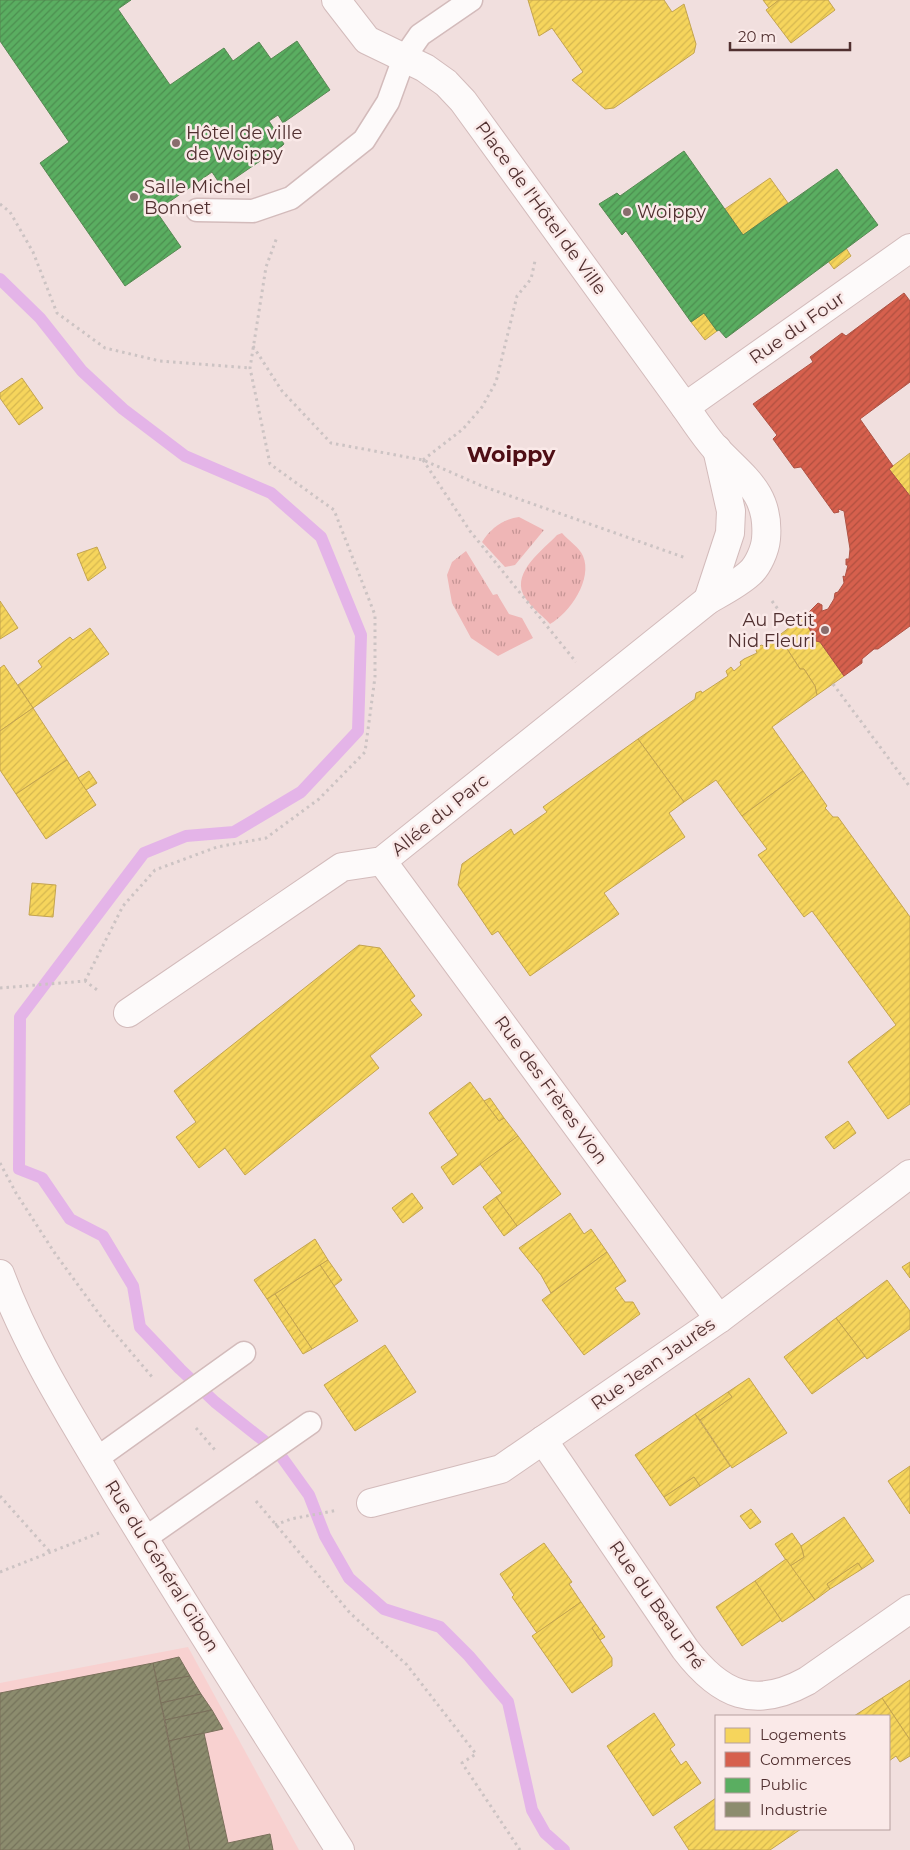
<svg xmlns="http://www.w3.org/2000/svg" width="910" height="1850" font-family="Montserrat,sans-serif">
	<style>
		.built { fill: #f8d1d0 }
		.park { fill: url(#park-tufts) }
		.homes { fill: url(#homes-hatch); stroke: #c4a44f }
		.shops { fill: url(#shops-hatch); stroke: #ae5244 }
		.public { fill: url(#public-hatch); stroke: #578852 }
		.industry { fill: url(#industry-hatch); stroke: #7a705b }
		.lines { fill: none; stroke-linecap: round; stroke-linejoin: round }
		.stream { stroke: #e4b4e8; stroke-width: 12 }
		.lane-casing { stroke: #d3bbbb; stroke-width: 25 }
		.street-casing { stroke: #d3bbbb; stroke-width: 30 }
		.path { stroke: #ccc3c3; stroke-width: 3; stroke-dasharray: 2.5 4; stroke-linecap: butt }
		.lane { stroke: #fdfafa; stroke-width: 22 }
		.street { stroke: #fdfafa; stroke-width: 28 }
		.poi-dot { fill: #896d6d; stroke: #fae9e8; stroke-width: 2 }
		.labels { text-anchor: middle; dominant-baseline: central; stroke-width: 5; stroke-linejoin: round; paint-order: stroke }
		.poi-label { font-size: 18px; fill: #513030; stroke: #fae9e8; text-anchor: start }
		.street-label { font-size: 18px; fill: #513030; stroke: #fae9e8 }
		.district-label { font-size: 22px; font-weight: bold; fill: #4f0e15; stroke: #fae9e8 }
	</style>
	<defs>
		<pattern id="park-tufts" width="24" height="20" patternUnits="userSpaceOnUse" patternTransform="scale(1.25)"><rect width="24" height="20" fill="#efb6b6"/><path d="M3 7l-1-3M5 7V3M7 7l1-3M15 17l-1-3M17 17v-4M19 17l1-3" fill="none" stroke="#c49494"/></pattern>
		<pattern id="homes-hatch" width="6" height="6" patternUnits="userSpaceOnUse" patternTransform="scale(1.25)"><rect width="6" height="6" fill="#f6d55c"/><path d="M-1 1l2-2M0 6l6-6M5 7l2-2" fill="none" stroke="#d5b750"/></pattern>
		<pattern id="shops-hatch" width="6" height="6" patternUnits="userSpaceOnUse" patternTransform="scale(1.25)"><rect width="6" height="6" fill="#d6604d"/><path d="M-1 1l2-2M0 6l6-6M5 7l2-2" fill="none" stroke="#b05040"/></pattern>
		<pattern id="public-hatch" width="6" height="6" patternUnits="userSpaceOnUse" patternTransform="scale(1.25)"><rect width="6" height="6" fill="#5aae61"/><path d="M-1 1l2-2M0 6l6-6M5 7l2-2" fill="none" stroke="#4d8e50"/></pattern>
		<pattern id="industry-hatch" width="6" height="6" patternUnits="userSpaceOnUse" patternTransform="scale(1.25)"><rect width="6" height="6" fill="#8c8c6e"/><path d="M-1 1l2-2M0 6l6-6M5 7l2-2" fill="none" stroke="#75735b"/></pattern>
	</defs>
	<rect width="100%" height="100%" fill="#f1dfde"/>
	<path class="built" d="M188,1647L299,1850H0V1683Z"/>
	<g class="park">
		<path d="M519,517L544,530L515,565L505,567L482,542C490,529 503,519 519,517Z"/>
		<path d="M562,533C568,540 580,548 583,556C593,579 570,613 550,624C542,615 528,605 523,594C513,571 543,550 557,535Z"/>
		<path d="M466,551L493,595L497,594L509,614L522,618L533,638L498,656L471,638L452,603L447,575L452,562Z"/>
	</g>
	<g class="homes">
		<path d="M528,0H664L672,12L684,4L696,44L694,53L614,108L605,109L572,80L583,72L552,28L539,36Z"/>
		<path d="M763,0H779L769,8Z"/>
		<path d="M779,0H828L835,10L791,43L766,10Z"/>
		<path d="M770,178L788,203L743,235L725,209Z"/>
		<path d="M846,248L851,256L834,269L828,261Z"/>
		<path d="M704,313L717,331L705,340L691,322Z"/>
		<path d="M22,378L43,408L19,425L0,398V393Z"/>
		<path d="M910,453V496L889,469Z"/>
		<path d="M97,547L106,568L88,581L77,554Z"/>
		<path d="M0,601L18,628L0,639Z"/>
		<path d="M803,617L816,641L820,642L844,676L817,695L815,686L804,669H800L782,641L771,639L774,634H781Z"/>
		<path d="M90,628L109,654L33,708L18,685L42,667L38,661L70,637L73,640Z"/>
		<path d="M774,639L782,641L800,669H804L815,686L817,695L772,727L803,771L742,816L716,780L684,802L638,739L695,699L696,693L701,691L702,693L728,676L726,671L731,667L734,671L741,665L740,662L744,659L757,653L756,650L761,645L764,646Z"/>
		<path d="M4,665L33,708L0,731V668Z"/>
		<path d="M33,708L67,760L16,794L0,770V731Z"/>
		<path d="M638,739L684,802L669,813L685,837L604,893L619,914L530,976L498,931L492,935L458,885L462,864L511,829L514,835L547,812L543,807Z"/>
		<path d="M67,760L96,805L46,839L16,794Z"/>
		<path d="M89,771L97,783L86,790L78,778Z"/>
		<path d="M803,771L827,806L825,808L833,817H838L910,917V1104L888,1119L848,1062L896,1025L812,911L804,917L758,855L767,849L742,816Z"/>
		<path d="M32,883L56,885L53,917L29,915Z"/>
		<path d="M359,945L380,948L415,996L410,1000L422,1015L370,1056L379,1068L245,1175L225,1148L199,1168L176,1137L196,1122L174,1091Z"/>
		<path d="M470,1082L499,1121L504,1118L518,1136L453,1185L441,1167L458,1155L429,1113Z"/>
		<path d="M490,1098L504,1118L499,1121L484,1101Z"/>
		<path d="M848,1121L856,1133L834,1149L825,1137Z"/>
		<path d="M518,1136L561,1194L517,1226L496,1197L502,1193L480,1164Z"/>
		<path d="M412,1193L423,1208L403,1223L392,1208Z"/>
		<path d="M496,1197L517,1226L504,1236L483,1207Z"/>
		<path d="M570,1213L584,1234L591,1229L607,1252L551,1293L541,1275L519,1248Z"/>
		<path d="M315,1239L328,1260L267,1299L254,1280Z"/>
		<path d="M607,1252L626,1281L615,1288L625,1302H633L640,1314L584,1355L542,1300Z"/>
		<path d="M328,1260L342,1280L334,1286L320,1265Z"/>
		<path d="M910,1262V1278L902,1267Z"/>
		<path d="M320,1265L358,1321L312,1349L275,1294Z"/>
		<path d="M887,1280L910,1311V1329L867,1359L836,1318Z"/>
		<path d="M275,1294L312,1349L303,1354L267,1299Z"/>
		<path d="M836,1318L865,1356L812,1394L784,1357Z"/>
		<path d="M385,1345L416,1392L355,1431L324,1385Z"/>
		<path d="M749,1378L787,1433L732,1468L700,1420L732,1397L728,1392Z"/>
		<path d="M728,1392L732,1397L700,1420L695,1414Z"/>
		<path d="M695,1414L730,1466L700,1486L694,1477L664,1497L635,1455Z"/>
		<path d="M910,1466V1514L888,1481Z"/>
		<path d="M694,1477L700,1486L670,1506L664,1497Z"/>
		<path d="M751,1509L761,1522L750,1529L740,1516Z"/>
		<path d="M844,1517L874,1561L862,1569L858,1563L827,1584L830,1589L815,1600L790,1566L804,1557L801,1546Z"/>
		<path d="M792,1533L801,1546L804,1557L790,1566L775,1544Z"/>
		<path d="M544,1543L572,1582L569,1584L581,1602L537,1633L512,1597L514,1595L500,1574Z"/>
		<path d="M786,1559L815,1600L782,1622L755,1581Z"/>
		<path d="M858,1563L862,1569L830,1589L827,1584Z"/>
		<path d="M755,1581L781,1620L742,1646L716,1607Z"/>
		<path d="M581,1602L596,1624L592,1628L612,1658V1666L572,1693L532,1636Z"/>
		<path d="M596,1624L605,1637L600,1640L592,1628Z"/>
		<path d="M910,1680V1740L882,1698Z"/>
		<path d="M882,1698L910,1740V1756L900,1762L896,1756L889,1761V1716H854Z"/>
		<path d="M654,1713L675,1745L670,1749L681,1765L686,1761L701,1783L653,1816L607,1746Z"/>
		<path d="M716,1798V1829H801L770,1850H689L674,1827Z"/>
	</g>
	<path class="shops" d="M904,293L910,301V382L860,419L893,466L889,469L910,496V626L878,649H874L862,659V663L844,676L820,642L816,641L802,615L804,614L806,615L818,603L822,605V611L828,609L834,599L835,593L838,592L844,583L843,576L845,577L848,565H846V559H849L850,549L844,511L838,509L839,512L834,513L801,467L794,468L773,439L777,435L753,404L813,362L810,357L842,333L846,336Z"/>
	<g class="public">
		<path d="M0,0H131L118,9L170,85L224,48L233,61L259,42L271,59L297,41L330,90L283,123L278,115L269,121L284,144L282,146L222,187L212,172L156,211L181,247L125,286L40,163L69,142L0,41Z"/>
		<path d="M684,151L743,235L837,169L878,225L726,338L719,330L717,331L704,313L691,322L626,231L622,235L599,204L617,193L620,196Z"/>
	</g>
	<g class="industry">
		<path d="M179,1657L190,1676L157,1682L153,1663Z"/>
		<path d="M153,1663L190,1850H0V1693Z"/>
		<path d="M190,1676L201,1694L161,1703L157,1682Z"/>
		<path d="M201,1694L212,1710L165,1720L161,1703Z"/>
		<path d="M212,1710L223,1729L169,1741L165,1720Z"/>
		<path d="M204,1733L228,1843L270,1834L273,1850H190L169,1741Z"/>
	</g>
	<g class="lines">
		<path class="stream" d="M0,279L40,318L82,371L123,409L185,456L271,493L321,537L361,635L358,731L301,792L234,832L186,836L144,853L20,1017L19,1169L42,1178L70,1219L103,1236L133,1286L140,1327L180,1369L215,1402L278,1452L309,1495L325,1536L349,1578L384,1609L440,1627L469,1656L508,1702L532,1810L545,1833L564,1850"/>
		<defs>
			<g id="lane">
				<path d="M197,210L253,211L291,198L364,140L388,102L404,58L420,35L471,0"/>
				<path d="M96,1459L244,1353"/>
				<path d="M144,1539L310,1423"/>
			</g>
			<g id="street">
				<path d="M685,407L910,248"/>
				<path d="M708,600L730,533L731,511L717,449"/>
				<path d="M382,861L719,1319"/>
				<path d="M128,1013L342,867L382,861L708,600C722,592 738,584 750,573C758,566 765,550 766,539C770,494 745,479 717,450C705,437 695,421 685,407L463,101L446,83L425,68L367,40L336,0"/>
				<path d="M0,1274C29,1352 73,1420 115,1491C188,1612 265,1731 340,1850"/>
				<path d="M543,1440L685,1649C720,1695 754,1710 807,1681L910,1609"/>
				<path d="M371,1503L501,1469L719,1319L910,1174"/>
			</g>
		</defs>
		<use href="#lane" class="lane-casing"/>
		<use href="#street" class="street-casing"/>
		<g class="path">
			<path d="M0,204L10,212L33,252L57,313L105,348L160,361L250,368"/>
			<path d="M253,346L282,391L331,443L423,460L482,486L686,558"/>
			<path d="M423,460L470,531L576,662"/>
			<path d="M423,460L463,429L482,407L496,382L517,296L531,279L535,261"/>
			<path d="M772,601L791,627"/>
			<path d="M833,684L910,787"/>
			<path d="M85,981L123,906L155,870L217,847L266,838L319,799L365,752L375,677V615L334,510L270,464L250,368L266,267L277,237"/>
			<path d="M0,988L85,981L100,992"/>
			<path d="M0,1163L16,1193L54,1252L102,1318L153,1378"/>
			<path d="M196,1428L215,1450"/>
			<path d="M0,1496L50,1552"/>
			<path d="M256,1501L350,1613L407,1665L476,1754L462,1763L520,1850"/>
			<path d="M275,1525L291,1519L338,1510"/>
			<path d="M0,1572L99,1533"/>
		</g>
		<use href="#lane" class="lane"/>
		<use href="#street" class="street"/>
	</g>
	<g class="poi-dot">
		<circle cx="176" cy="143" r="5"/>
		<circle cx="134" cy="197" r="5"/>
		<circle cx="627" cy="212" r="5"/>
		<circle cx="825" cy="630" r="5"/>
	</g>
	<g class="labels">
		<g class="poi-label">
			<text x="186" y="133">Hôtel de ville<tspan x="186" dy="21">de Woippy</tspan></text>
			<text x="144" y="187">Salle Michel<tspan x="144" dy="21">Bonnet</tspan></text>
			<text x="637" y="212">Woippy</text>
			<text x="815" y="620" text-anchor="end">Au Petit<tspan x="815" dy="21">Nid Fleuri</tspan></text>
		</g>
		<g class="street-label">
			<text transform="translate(541 208) rotate(54)">Place de l'Hôtel de Ville</text>
			<text transform="translate(797 328) rotate(-35)">Rue du Four</text>
			<text transform="translate(440 815) rotate(-39)">Allée du Parc</text>
			<text transform="translate(551 1090) rotate(54)">Rue des Frères Vion</text>
			<text transform="translate(653 1364) rotate(-35)">Rue Jean Jaurès</text>
			<text transform="translate(162 1566) rotate(58)">Rue du Général Gibon</text>
			<text transform="translate(657 1605) rotate(55)">Rue du Beau Pré</text>
		</g>
		<g class="district-label">
			<text x="511" y="454">Woippy</text>
		</g>
	</g>
	<rect x="715" y="1715" width="175" height="115" fill="#fae9e8" stroke="#b69f9e"/>
	<rect x="725" y="1728" width="25" height="15" fill="#f6d55c" stroke="#b69f9e"/>
	<text x="760" y="1740" font-size="15" fill="#513030">Logements</text>
	<rect x="725" y="1752" width="25" height="15" fill="#d6604d" stroke="#b69f9e"/>
	<text x="760" y="1765" font-size="15" fill="#513030">Commerces</text>
	<rect x="725" y="1778" width="25" height="15" fill="#5aae61" stroke="#b69f9e"/>
	<text x="760" y="1790" font-size="15" fill="#513030">Public</text>
	<rect x="725" y="1802" width="25" height="15" fill="#8c8c6e" stroke="#b69f9e"/>
	<text x="760" y="1815" font-size="15" fill="#513030">Industrie</text>
	<path d="M730 42v8h120v-8" fill="none" stroke="#513030" stroke-width="2.5"/>
	<text x="738" y="42" font-size="15" fill="#513030" stroke="#fae9e8" stroke-width="4" paint-order="stroke">20 m</text>
</svg>
